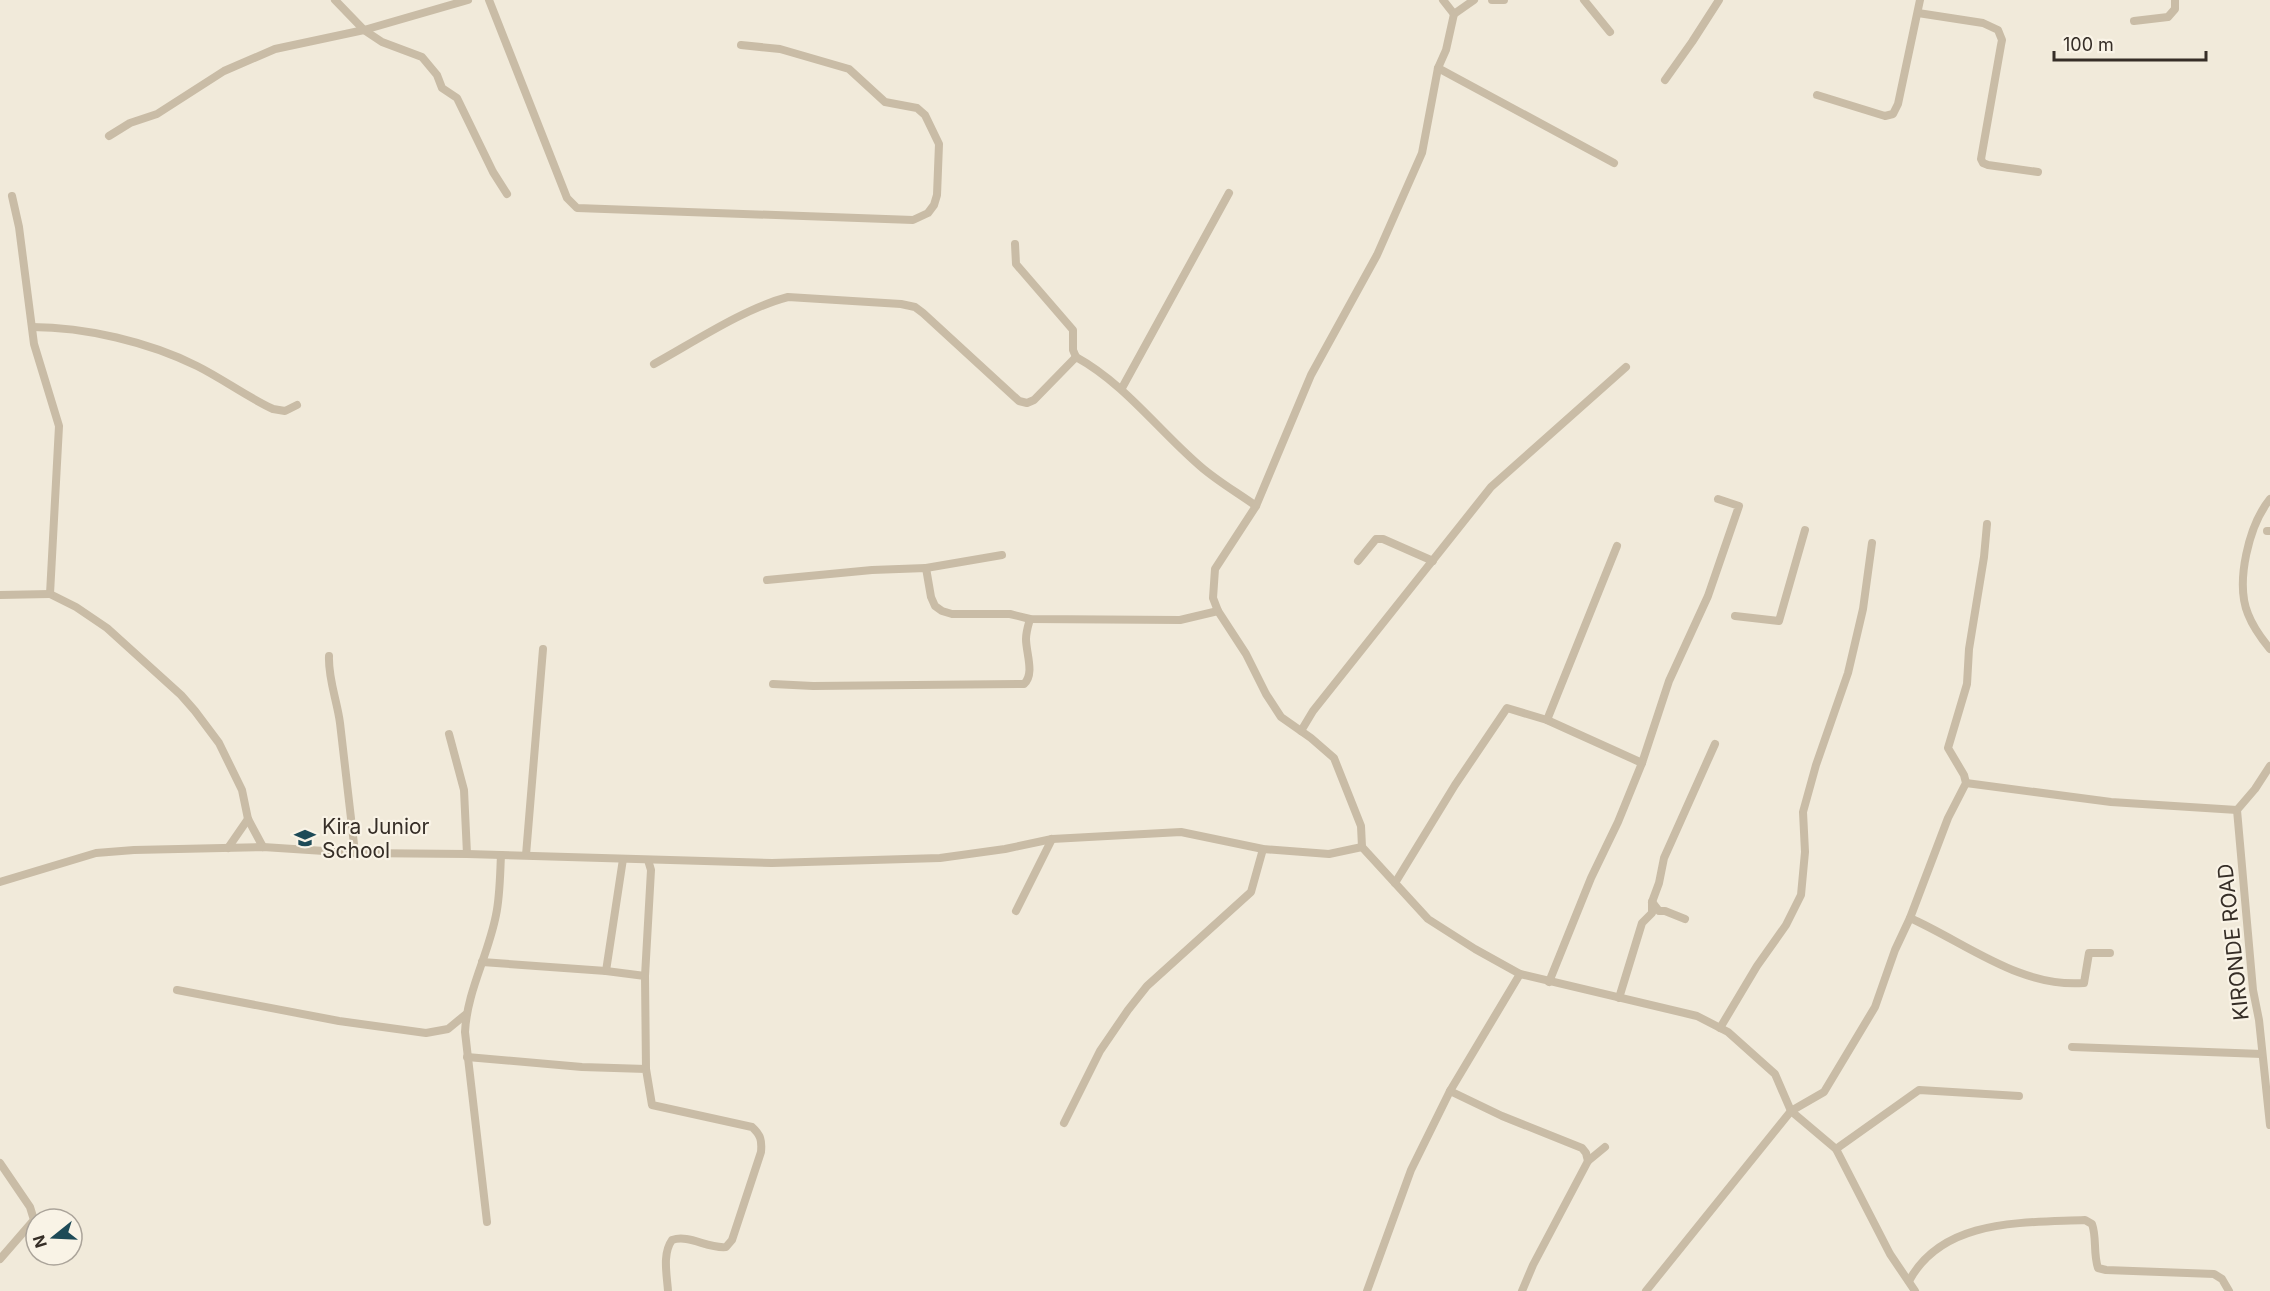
<svg xmlns="http://www.w3.org/2000/svg" width="2270" height="1291" font-family="Inter,sans-serif">
	<style>
		.lines { fill: none; stroke-linecap: round; stroke-linejoin: round }
		.street { stroke: #c9bca6; stroke-width: 8 }
		.labels { text-anchor: middle; dominant-baseline: central; stroke-width: 4.5; stroke-linejoin: round; paint-order: stroke }
		.poi-label { font-size: 21px; fill: #362e27; stroke: #f9f3e6; text-anchor: start }
		.street-label { font-size: 21px; fill: #362e27; stroke: #f9f3e6 }
	</style>
	<rect width="100%" height="100%" fill="#f1eada"/>
	<g class="lines">
		<g class="street">
			<path d="M335,0L364,30L382,42L422,57L437,75L442,88L457,98L493,172L507,194"/>
			<path d="M489,0L567,198L577,208L913,220L928,213L934,205L937,195L939,144L925,115L917,108L885,102L849,69L780,49L741,45"/>
			<path d="M1443,0L1454,14"/>
			<path d="M1492,0H1504"/>
			<path d="M1584,0L1610,32"/>
			<path d="M1918,13L1983,23L1998,30L2002,40L2001,45L1981,159L1983,163L1988,165L2038,172"/>
			<path d="M2134,21L2168,17L2175,9V0"/>
			<path d="M1438,68L1614,163"/>
			<path d="M1665,80L1692,42L1719,0"/>
			<path d="M1817,95L1885,116L1893,114L1898,104L1920,0"/>
			<path d="M109,136L130,123L157,114L224,71L275,49L364,30L468,0"/>
			<path d="M12,196L19,227L34,344L59,426L50,594L76,607L107,628L181,695L195,711L219,743L242,790L248,819L263,847"/>
			<path d="M1015,244L1016,264L1073,330V350L1076,357"/>
			<path d="M32,327C85,327 149,342 197,366C223,379 247,397 273,409L285,411L297,405"/>
			<path d="M654,364C694,342 745,308 788,297L901,304L915,307L923,313L1019,401L1027,403L1034,400L1076,357C1125,384 1158,430 1200,466C1217,481 1238,493 1256,506"/>
			<path d="M1626,367L1491,487L1313,711L1301,731L1311,738L1334,758L1361,826L1362,847L1428,919L1475,949L1520,974L1697,1016L1728,1032L1775,1074L1791,1111L1836,1149L1890,1254L1915,1291"/>
			<path d="M1122,388L1229,193"/>
			<path d="M2270,499C2249,525 2235,582 2248,614C2253,627 2261,638 2270,649"/>
			<path d="M2267,531H2270"/>
			<path d="M1358,561L1376,539H1383L1433,561"/>
			<path d="M926,568L1002,555"/>
			<path d="M767,580L872,570L926,568L931,597L935,606L942,611L952,614H1010L1030,619L1180,620L1218,611"/>
			<path d="M0,595L50,594"/>
			<path d="M1735,616L1779,621L1805,530"/>
			<path d="M329,656C328,679 337,700 340,723L355,853"/>
			<path d="M773,684L813,686L1024,684C1035,674 1026,653 1026,639C1026,632 1028,626 1030,619"/>
			<path d="M1547,720L1617,546"/>
			<path d="M1301,731L1281,717L1266,694L1246,654L1218,611L1213,598L1215,569L1256,506L1311,375L1377,255L1422,153L1438,68L1446,50L1454,14L1474,0"/>
			<path d="M449,734L464,790L467,854"/>
			<path d="M2270,766L2255,789L2237,810L2253,990L2259,1020L2270,1125"/>
			<path d="M1966,783L2111,802L2237,810"/>
			<path d="M228,848L248,819"/>
			<path d="M526,855L543,649"/>
			<path d="M0,882L96,853L134,850L263,847L355,853L467,854L772,863L940,858L1005,849L1052,839L1181,832L1263,849L1329,854L1362,847"/>
			<path d="M1395,883L1455,785L1507,708L1547,720L1642,763"/>
			<path d="M1652,902L1659,883L1664,858L1715,744"/>
			<path d="M1016,911L1052,839"/>
			<path d="M1910,918C1966,943 2020,988 2084,983L2089,953H2110"/>
			<path d="M482,962L606,971L623,859"/>
			<path d="M606,971L645,976"/>
			<path d="M1549,982L1591,878L1618,822L1642,763L1669,681L1708,596L1739,506L1718,499"/>
			<path d="M177,990L339,1021L426,1033L448,1029L465,1015"/>
			<path d="M1619,998L1642,923L1652,913V902L1659,911H1665L1685,919"/>
			<path d="M1720,1028L1757,966L1786,925L1801,895L1805,852L1803,812L1816,765L1848,673L1863,609L1872,543"/>
			<path d="M2072,1047L2262,1054"/>
			<path d="M467,1057L582,1067L646,1069L652,1105L752,1127C761,1135 762,1141 761,1152L732,1240L726,1247C708,1249 689,1234 672,1240C662,1254 667,1275 668,1291"/>
			<path d="M646,1069L645,976L651,870L648,860"/>
			<path d="M1450,1091L1502,1116L1582,1148L1586,1153L1588,1161L1533,1265L1522,1291"/>
			<path d="M1064,1123L1100,1051L1128,1010L1147,986L1251,892L1263,849"/>
			<path d="M1836,1149L1919,1090L2019,1096"/>
			<path d="M1588,1161L1605,1147"/>
			<path d="M0,1163L30,1207L34,1220L0,1259"/>
			<path d="M487,1222L465,1032C467,991 488,956 496,915C500,896 500,875 501,855"/>
			<path d="M1909,1281C1943,1218 2022,1223 2085,1220L2092,1224C2097,1238 2093,1253 2098,1268L2106,1270L2214,1274L2222,1279L2229,1291"/>
			<path d="M1367,1291L1411,1170L1450,1091L1520,974"/>
			<path d="M1646,1291L1791,1111L1824,1092L1875,1007L1895,950L1910,918L1948,818L1966,783L1964,775L1948,748L1967,684L1969,649L1984,557L1987,524"/>
		</g>
	</g>
	<defs>
		<symbol id="school-bare" viewBox="-9 -9 18 18"><path d="M0-5L7-2L0 1L-7-2ZM-4 1L0 2.5L4 1V4Q0 6-4 4Z" fill="#1d4a57" stroke="#f9f3e6" stroke-width="2.5" paint-order="stroke"/></symbol>
	</defs>
	<g fill-rule="evenodd">
		<use href="#school-bare" x="290" y="823" width="30" height="30"/>
	</g>
	<g class="labels">
		<g class="poi-label">
			<text x="322" y="826">Kira Junior<tspan x="322" dy="24">School</tspan></text>
		</g>
		<g class="street-label">
			<text transform="translate(2233 942) rotate(-96)">KIRONDE ROAD</text>
		</g>
	</g>
	<g transform="translate(54 1237) rotate(252)"><circle r="28" fill="#f9f3e6" stroke="#aba49a" stroke-width="1.5"/>
	<path d="M0-4.5L10 22L0 15L-10 22Z" fill="#1d4a57"/>
	<text y="-9" font-size="16" font-weight="bold" text-anchor="middle" fill="#362e27">N</text>
	</g>
	<path d="M2054 51v9h152v-9" fill="none" stroke="#362e27" stroke-width="3"/>
	<text x="2063" y="51" font-size="18" fill="#362e27" stroke="#f9f3e6" stroke-width="4.5" paint-order="stroke">100 m</text>
</svg>
